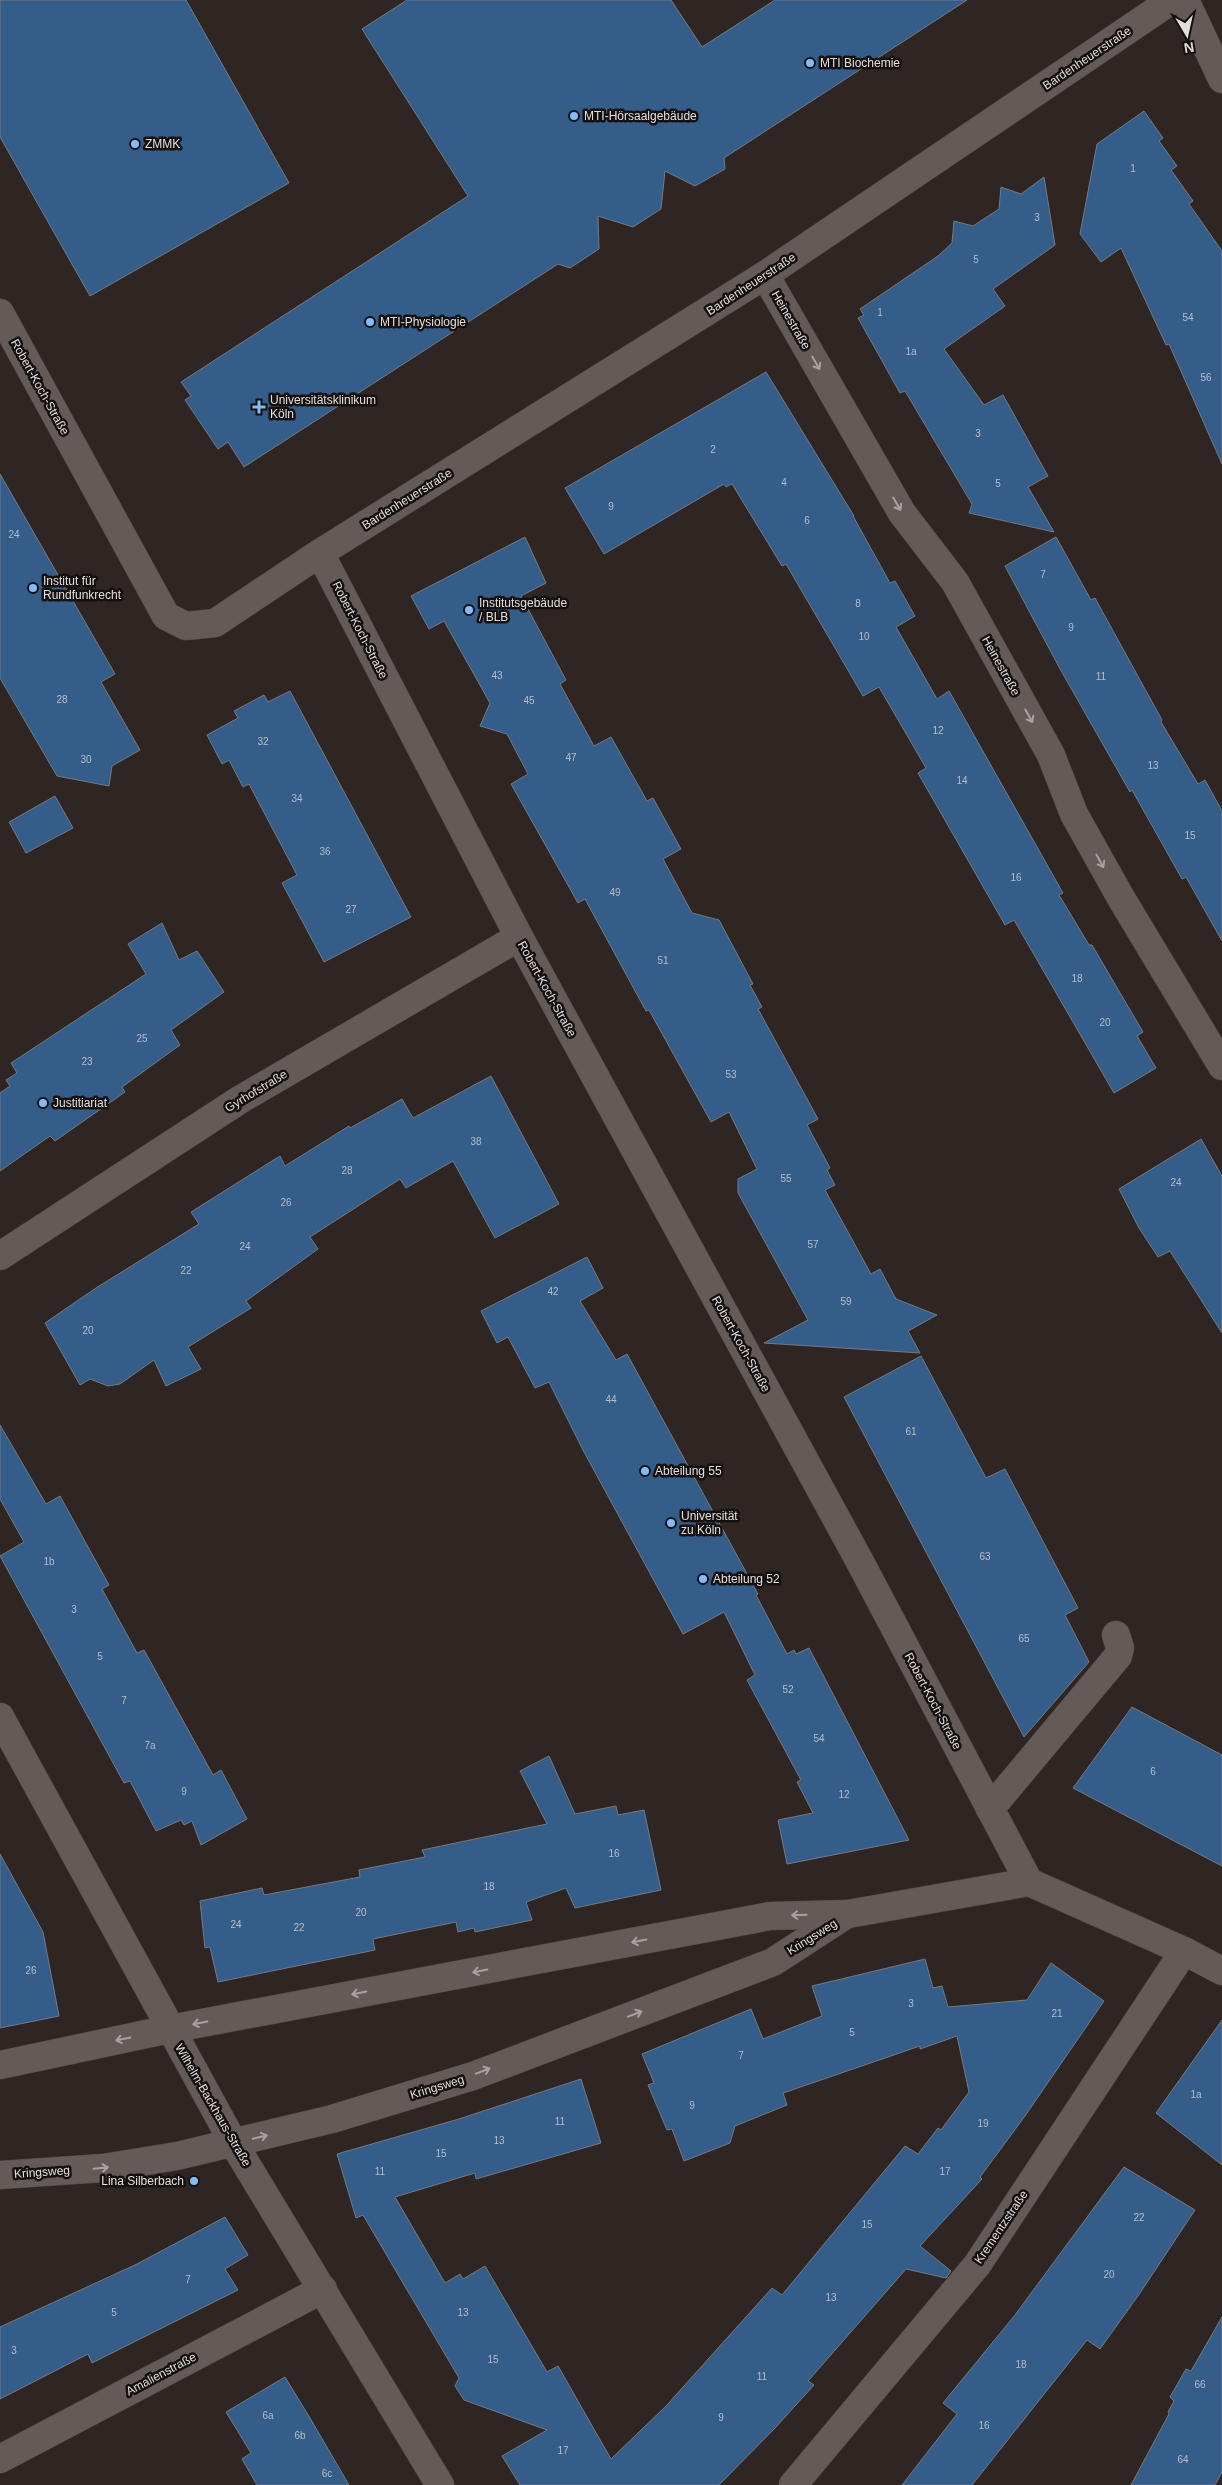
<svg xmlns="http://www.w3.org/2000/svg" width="1222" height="2485" font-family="Arial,sans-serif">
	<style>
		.building { fill: #345d8a; stroke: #747a81 }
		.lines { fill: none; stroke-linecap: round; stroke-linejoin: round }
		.minor-casing { stroke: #4b4543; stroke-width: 29 }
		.minor { stroke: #645a58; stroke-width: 28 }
		.oneway { stroke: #aaa2a1 }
		.poi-dot { fill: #84bcfb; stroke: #14100f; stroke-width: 2 }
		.labels { text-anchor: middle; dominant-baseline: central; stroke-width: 5; stroke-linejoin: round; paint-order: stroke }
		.number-label { font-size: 10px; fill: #b7bdc8 }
		.street-label { font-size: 12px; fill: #e3dddc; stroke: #14100f }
		.poi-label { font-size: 12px; fill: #e3dddc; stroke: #14100f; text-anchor: start }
	</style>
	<rect width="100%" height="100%" fill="#2f2624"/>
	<g class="building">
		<path d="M0,0H186L289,183L90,296L0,137Z"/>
		<path d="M407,0H671L702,47L775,0H967L724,158L725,169L695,186L665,171L661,209L633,227L598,216L599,249L570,268L558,264L244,467L228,442L218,449L185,400L191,396L181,382L468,196L362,29Z"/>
		<path d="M1144,111L1163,138L1159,141L1177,166L1171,170L1193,201L1189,204L1222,251V464L1169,344L1166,345L1121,248L1101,262L1080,234L1097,144Z"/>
		<path d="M1044,177L1055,245L993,289L1005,306L944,349L984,405L1003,395L1048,476L1028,487L1054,532L969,513L972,504L905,391L900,393L858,318L864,315L860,309L938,256L952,243L954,221L973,226L999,209L1001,187L1021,194Z"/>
		<path d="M766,372L854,516H853L890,583L895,581L915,616L896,627L937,699L949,691L1063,893L1059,895L1089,945H1092L1143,1032L1137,1036L1156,1068L1114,1093L1014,920L1005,925L918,773L926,768L879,687L863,696L786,564L782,566L732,484L726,487L724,484L604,554L565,488Z"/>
		<path d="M0,474L115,674L101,682L140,750L112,766L109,786L57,776L0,678Z"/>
		<path d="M525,537L546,583L521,596L566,680L560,684L594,746L611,737L647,801L653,798L681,849L663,859L692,913L719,920L753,984L750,985L762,1007L758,1009L818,1119L807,1125L830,1168L827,1170L835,1185L825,1190L871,1274L880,1269L896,1299L937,1315L908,1331L920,1353L764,1343L808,1320L738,1193V1179L757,1169L729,1112L711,1122L649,1010L646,1011L585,899L578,903L511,784L528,774L507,734L480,726L490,703L444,621L429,629L411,596Z"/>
		<path d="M1056,537L1091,600L1095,598L1162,720L1161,722L1198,784L1205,780L1222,811V941L1186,877L1182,879L1132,790L1130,792L1059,667L1005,566Z"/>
		<path d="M290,691L411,917L324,962L282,883L297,875L249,784L243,787L229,760L222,764L207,735L238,718L234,711L264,695L268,702Z"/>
		<path d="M55,796L73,828L26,853L9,822Z"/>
		<path d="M162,923L179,960L197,951L224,992L171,1030L180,1045L122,1087L125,1092L55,1141L50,1136L0,1171V1093L10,1086L6,1080L17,1073L11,1063L146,974L128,944Z"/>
		<path d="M491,1076L559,1204L495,1238L453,1161L406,1188L400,1179L310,1237L318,1249L246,1301L251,1308L188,1347L201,1369L166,1386L154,1360L120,1384L108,1386L90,1379L80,1385L45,1323L96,1288L199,1224L191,1212L280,1156L285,1166L349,1126L350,1128L402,1099L413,1118Z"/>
		<path d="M1201,1139L1222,1176V1333L1170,1251L1158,1257L1139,1228L1119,1189Z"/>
		<path d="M587,1257L603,1288L580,1301L616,1360L627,1354L758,1594L756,1595L787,1654L794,1650L796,1654L809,1648L909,1840L787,1864L778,1820L813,1813L797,1782L801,1780L747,1680L755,1675L724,1612L683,1634L584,1452L549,1382L535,1388L508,1337L497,1343L481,1311Z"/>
		<path d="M921,1356L986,1478L1005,1469L1078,1608L1065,1615L1089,1662L1024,1737L844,1397Z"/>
		<path d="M0,1425L46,1504L60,1496L109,1585L102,1589L137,1653L144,1650L213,1775L221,1770L247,1819L201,1845L192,1821L184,1825L181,1820L156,1831L130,1781L124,1783L0,1556L24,1542L0,1499Z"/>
		<path d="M1132,1707L1222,1755V1866L1073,1788Z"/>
		<path d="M549,1756L575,1814L616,1806L618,1815L644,1810L661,1890L575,1908L566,1888L526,1902L532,1920L475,1932L474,1928L458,1932L456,1922L373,1939L375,1950L218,1982L210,1947L205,1948L200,1901L262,1888L264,1895L360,1877L359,1870L425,1857L422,1850L547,1824L520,1771Z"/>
		<path d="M0,1854L43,1932L59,2016L0,2028Z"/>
		<path d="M925,1959L933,1988L942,1986L948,2007L1027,2000L1051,1963L1104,2001L1025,2116L980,2177L982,2179L920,2246L951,2271L946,2278L906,2269L808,2381L814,2385L776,2427L719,2485H520L502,2456L547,2430L464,2400L455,2386L459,2378L363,2215L356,2218L337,2154L459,2119L581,2079L601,2143L476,2179L475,2173L395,2197L445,2283L460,2274L463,2279L485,2266L547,2372L558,2366L611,2459L666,2406L772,2288L782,2295L905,2146L918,2154L938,2128L941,2130L969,2092L957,2036L920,2049V2046L783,2093L787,2105L735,2126L730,2143L684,2161L672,2129L667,2130L648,2085L654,2083L642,2054L751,2009L763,2039L822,2016L812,1986Z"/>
		<path d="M1222,2020V2165L1156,2113Z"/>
		<path d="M1124,2167L1195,2210L1140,2293L1100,2349L1087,2340L972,2485H902L957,2414L943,2403L1015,2315Z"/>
		<path d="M225,2217L248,2255L225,2269L238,2290L92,2363L88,2354L0,2399V2327L137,2264Z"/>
		<path d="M1222,2317V2472L1215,2485H1131L1169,2414L1168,2412L1174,2401L1170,2397L1186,2369L1191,2371Z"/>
		<path d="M285,2377L310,2418L349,2485H257L242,2459L251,2453L226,2412Z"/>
	</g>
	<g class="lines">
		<defs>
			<g id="minor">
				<path d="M1185,0L1222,79"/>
				<path d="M765,275L902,513L955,582L1051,755L1074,814L1121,898L1222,1066"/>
				<path d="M0,313L166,616L186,626L215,623L320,553L765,275L1172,0"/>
				<path d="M320,553L519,937L859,1560L1029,1882"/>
				<path d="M0,1256L241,1099L519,937"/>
				<path d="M0,1717L234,2144L440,2485"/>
				<path d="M990,1809L1118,1656L1120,1648L1116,1635"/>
				<path d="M0,2065L170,2029L770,1916L848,1914L1029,1882L1184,1951L1222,1971"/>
				<path d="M0,2175L103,2168L177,2156L332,2119L473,2076L773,1962L847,1914"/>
				<path d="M0,2459L323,2289"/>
				<path d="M793,2485L977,2265L1184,1951"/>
			</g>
		</defs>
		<use href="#minor" class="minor-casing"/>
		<use href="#minor" class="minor"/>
	</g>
	<defs><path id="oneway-shaft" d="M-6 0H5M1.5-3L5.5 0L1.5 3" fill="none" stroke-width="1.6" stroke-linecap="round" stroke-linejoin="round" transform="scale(1.25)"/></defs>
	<g class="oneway">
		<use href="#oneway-shaft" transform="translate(816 363) rotate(60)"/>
		<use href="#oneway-shaft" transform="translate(897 504) rotate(60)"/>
		<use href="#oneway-shaft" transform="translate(1029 716) rotate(61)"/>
		<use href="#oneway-shaft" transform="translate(1100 861) rotate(61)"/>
		<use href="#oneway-shaft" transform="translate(799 1915) rotate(178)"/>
		<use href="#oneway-shaft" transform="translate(639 1941) rotate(169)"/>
		<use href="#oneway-shaft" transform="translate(480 1971) rotate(169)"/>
		<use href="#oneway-shaft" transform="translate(359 1993) rotate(169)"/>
		<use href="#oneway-shaft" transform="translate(635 2014) rotate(-21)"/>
		<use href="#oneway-shaft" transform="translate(200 2023) rotate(169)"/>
		<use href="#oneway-shaft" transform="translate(123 2039) rotate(168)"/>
		<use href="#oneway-shaft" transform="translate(483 2071) rotate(-21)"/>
		<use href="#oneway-shaft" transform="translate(260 2137) rotate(-14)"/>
		<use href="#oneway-shaft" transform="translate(101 2168) rotate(-6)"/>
	</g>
	<g class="poi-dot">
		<circle cx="810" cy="63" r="5"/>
		<circle cx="574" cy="116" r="5"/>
		<circle cx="135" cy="144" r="5"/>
		<circle cx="370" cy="322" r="5"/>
		<path d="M256.5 399.5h5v5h5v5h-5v5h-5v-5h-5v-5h5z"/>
		<circle cx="33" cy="588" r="5"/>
		<circle cx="469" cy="610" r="5"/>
		<circle cx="43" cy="1103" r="5"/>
		<circle cx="645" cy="1471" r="5"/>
		<circle cx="671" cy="1523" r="5"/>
		<circle cx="703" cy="1579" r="5"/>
		<circle cx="194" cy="2181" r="5"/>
	</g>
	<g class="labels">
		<g class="number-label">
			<text x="1133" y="168">1</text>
			<text x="1037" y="217">3</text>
			<text x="976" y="259">5</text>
			<text x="880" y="312">1</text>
			<text x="1188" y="317">54</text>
			<text x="911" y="351">1a</text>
			<text x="1206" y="377">56</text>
			<text x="978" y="433">3</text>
			<text x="713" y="449">2</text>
			<text x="784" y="482">4</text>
			<text x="998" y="483">5</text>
			<text x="611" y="506">9</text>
			<text x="807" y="520">6</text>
			<text x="14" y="534">24</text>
			<text x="1043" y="574">7</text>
			<text x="858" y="603">8</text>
			<text x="1071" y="627">9</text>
			<text x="864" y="636">10</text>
			<text x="497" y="675">43</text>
			<text x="1101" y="676">11</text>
			<text x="62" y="699">28</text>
			<text x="529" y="700">45</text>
			<text x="938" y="730">12</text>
			<text x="263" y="741">32</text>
			<text x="571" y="757">47</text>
			<text x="86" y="759">30</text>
			<text x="1153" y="765">13</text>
			<text x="962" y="780">14</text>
			<text x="297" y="798">34</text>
			<text x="1190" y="835">15</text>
			<text x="325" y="851">36</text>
			<text x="1016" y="877">16</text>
			<text x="615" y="892">49</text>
			<text x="351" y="909">27</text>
			<text x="663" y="960">51</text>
			<text x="1077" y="978">18</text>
			<text x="1105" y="1022">20</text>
			<text x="142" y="1038">25</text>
			<text x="87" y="1061">23</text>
			<text x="731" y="1074">53</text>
			<text x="476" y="1141">38</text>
			<text x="347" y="1170">28</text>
			<text x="786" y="1178">55</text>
			<text x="1176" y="1182">24</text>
			<text x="286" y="1202">26</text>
			<text x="813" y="1244">57</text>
			<text x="245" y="1246">24</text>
			<text x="186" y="1270">22</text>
			<text x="553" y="1291">42</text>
			<text x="846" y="1301">59</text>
			<text x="88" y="1330">20</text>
			<text x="611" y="1399">44</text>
			<text x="911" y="1431">61</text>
			<text x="985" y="1556">63</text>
			<text x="49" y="1561">1b</text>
			<text x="74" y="1609">3</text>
			<text x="1024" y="1638">65</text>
			<text x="100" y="1656">5</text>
			<text x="788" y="1689">52</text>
			<text x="124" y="1700">7</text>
			<text x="819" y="1738">54</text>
			<text x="150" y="1745">7a</text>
			<text x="1153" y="1771">6</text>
			<text x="184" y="1791">9</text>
			<text x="844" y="1794">12</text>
			<text x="614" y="1853">16</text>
			<text x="489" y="1886">18</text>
			<text x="361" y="1912">20</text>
			<text x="236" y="1924">24</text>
			<text x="299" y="1927">22</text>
			<text x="31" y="1970">26</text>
			<text x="911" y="2003">3</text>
			<text x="1057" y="2013">21</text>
			<text x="852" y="2032">5</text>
			<text x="741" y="2055">7</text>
			<text x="1196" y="2094">1a</text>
			<text x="692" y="2105">9</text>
			<text x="560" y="2121">11</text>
			<text x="983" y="2123">19</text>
			<text x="499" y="2140">13</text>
			<text x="441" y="2153">15</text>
			<text x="380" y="2171">11</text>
			<text x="945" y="2171">17</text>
			<text x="1139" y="2217">22</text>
			<text x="867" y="2224">15</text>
			<text x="1109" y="2274">20</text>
			<text x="188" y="2279">7</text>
			<text x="831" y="2297">13</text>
			<text x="114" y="2312">5</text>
			<text x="463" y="2312">13</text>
			<text x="14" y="2350">3</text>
			<text x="493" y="2359">15</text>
			<text x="1021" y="2364">18</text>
			<text x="762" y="2376">11</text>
			<text x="1200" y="2384">66</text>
			<text x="268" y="2415">6a</text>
			<text x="721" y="2417">9</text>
			<text x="984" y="2425">16</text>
			<text x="300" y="2435">6b</text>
			<text x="563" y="2450">17</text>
			<text x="1183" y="2459">64</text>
			<text x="327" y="2473">6c</text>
		</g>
		<g class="street-label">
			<text transform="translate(1087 58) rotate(-34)">Bardenheuerstraße</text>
			<text transform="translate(751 284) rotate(-33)">Bardenheuerstraße</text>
			<text transform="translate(791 320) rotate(60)">Heinestraße</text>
			<text transform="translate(40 387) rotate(61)">Robert-Koch-Straße</text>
			<text transform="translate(407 499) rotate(-32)">Bardenheuerstraße</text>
			<text transform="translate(360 630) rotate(63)">Robert-Koch-Straße</text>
			<text transform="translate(1001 666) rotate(61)">Heinestraße</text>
			<text transform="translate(547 989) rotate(61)">Robert-Koch-Straße</text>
			<text transform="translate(256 1091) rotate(-31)">Gyrhofstraße</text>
			<text transform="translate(741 1344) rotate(61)">Robert-Koch-Straße</text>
			<text transform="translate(933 1701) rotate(62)">Robert-Koch-Straße</text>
			<text transform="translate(812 1937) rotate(-32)">Kringsweg</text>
			<text transform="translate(437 2087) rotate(-17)">Kringsweg</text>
			<text transform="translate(213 2105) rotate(60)">Wilhelm-Backhaus-Straße</text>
			<text transform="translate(42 2172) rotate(-4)">Kringsweg</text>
			<text transform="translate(1001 2227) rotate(-56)">Krementzstraße</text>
			<text transform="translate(161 2374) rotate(-28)">Amalienstraße</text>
		</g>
		<g class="poi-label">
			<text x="820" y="63">MTI Biochemie</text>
			<text x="584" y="116">MTI-Hörsaalgebäude</text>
			<text x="145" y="144">ZMMK</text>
			<text x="380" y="322">MTI-Physiologie</text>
			<text x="270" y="400">Universitätsklinikum<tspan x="270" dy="14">Köln</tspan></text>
			<text x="43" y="581">Institut für<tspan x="43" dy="14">Rundfunkrecht</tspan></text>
			<text x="479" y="603">Institutsgebäude<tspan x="479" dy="14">/ BLB</tspan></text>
			<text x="53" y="1103">Justitiariat</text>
			<text x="655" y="1471">Abteilung 55</text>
			<text x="681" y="1516">Universität<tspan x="681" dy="14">zu Köln</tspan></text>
			<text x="713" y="1579">Abteilung 52</text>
			<text x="184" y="2181" text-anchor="end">Lina Silberbach</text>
		</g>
	</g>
	<g transform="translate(1187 35) rotate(171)" stroke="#14100f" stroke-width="4" paint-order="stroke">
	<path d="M0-4L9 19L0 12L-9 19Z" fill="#e3dddc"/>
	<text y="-8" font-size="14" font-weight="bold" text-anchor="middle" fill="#e3dddc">N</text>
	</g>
</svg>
